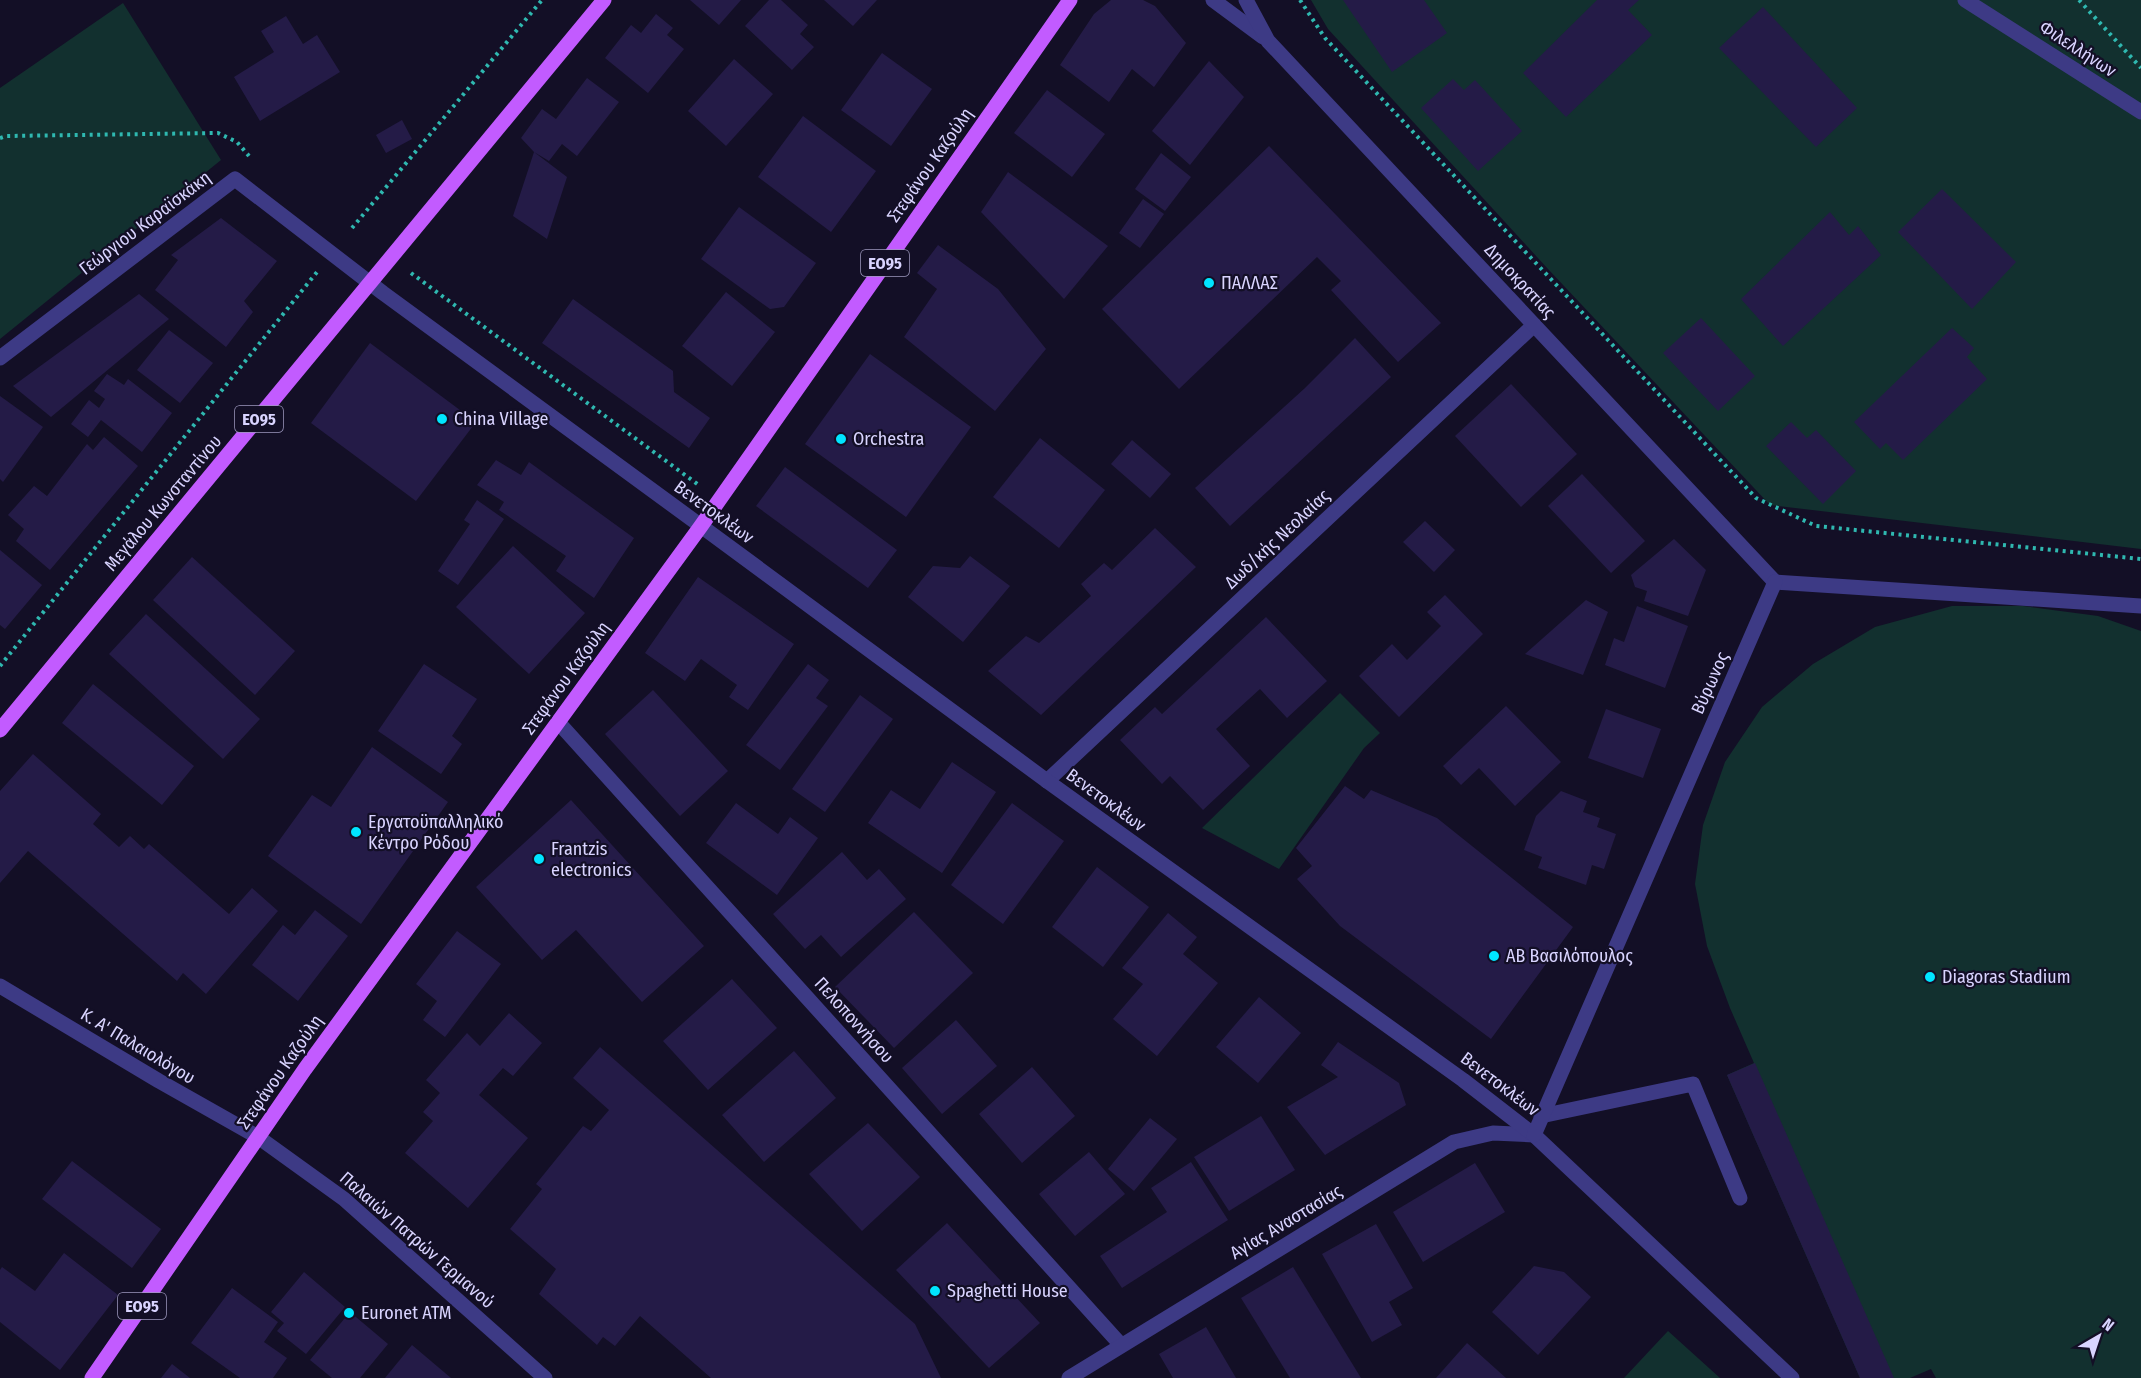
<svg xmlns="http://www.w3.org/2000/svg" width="2141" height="1378" font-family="'Fira Sans Condensed',sans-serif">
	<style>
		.green { fill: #12302f }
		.building { fill: #241b47 }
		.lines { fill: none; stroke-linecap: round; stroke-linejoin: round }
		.path { stroke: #2fb8b0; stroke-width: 4; stroke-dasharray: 3 4.5; stroke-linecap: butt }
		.service { stroke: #3d3a85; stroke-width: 15 }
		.minor { stroke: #3d3a85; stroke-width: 15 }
		.tertiary { stroke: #3d3a85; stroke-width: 15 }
		.primary { stroke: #c25bff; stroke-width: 15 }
		.poi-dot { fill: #00e5ff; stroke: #130f26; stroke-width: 2 }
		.labels { text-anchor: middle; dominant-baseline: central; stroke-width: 4.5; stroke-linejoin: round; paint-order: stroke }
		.shield { fill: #130f26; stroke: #9e99be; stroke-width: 1.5 }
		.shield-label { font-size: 16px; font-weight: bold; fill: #d9d4ff }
		.street-label { font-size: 18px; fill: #d9d4ff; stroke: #130f26 }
		.poi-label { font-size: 18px; fill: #d9d4ff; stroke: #130f26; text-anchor: start }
	</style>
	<rect width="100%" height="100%" fill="#130f26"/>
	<g class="green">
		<path d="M1311,0H2141V549L1770,505L1548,269L1328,29Z"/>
		<path d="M123,3L221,160L0,339V88Z"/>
		<path d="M1952,606H2023L2098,616L2141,631V1378H1936L1931,1369L1910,1378H1860L1727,1075L1754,1063L1730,1008L1707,946L1695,884L1703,825L1725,762L1762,707L1813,664L1875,627Z"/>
		<path d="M1340,693L1380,733L1364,748L1279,869L1202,828Z"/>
		<path d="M1668,1331L1720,1378H1624Z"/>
	</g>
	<g class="building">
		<path d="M690,0H741L719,25Z"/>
		<path d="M769,0H781L808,25L800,34L814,47L792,70L745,26Z"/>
		<path d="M824,0H877L853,26Z"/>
		<path d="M1111,0H1143L1155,6L1186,43L1154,87L1132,69L1109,102L1060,65L1094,14Z"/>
		<path d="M1343,0H1424L1447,33L1392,72Z"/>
		<path d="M1597,0H1639L1628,10L1652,35L1566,117L1523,73Z"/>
		<path d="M1763,7L1857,108L1816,147L1719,48Z"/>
		<path d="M656,14L673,28L667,35L684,49L648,93L605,58L631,25L641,33Z"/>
		<path d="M286,16L303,44L317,35L340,72L260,121L234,77L274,52L261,31Z"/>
		<path d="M882,53L932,89L891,146L841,110Z"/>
		<path d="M734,59L773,94L726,146L688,111Z"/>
		<path d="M1209,61L1244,97L1190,165L1152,131Z"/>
		<path d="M587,78L619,102L577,156L562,144L549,161L534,152L567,177L547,239L513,216L534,152L521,138L542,109L556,119Z"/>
		<path d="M1453,79L1464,90L1475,80L1522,131L1478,171L1421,108Z"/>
		<path d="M1047,90L1105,134L1072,177L1014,133Z"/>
		<path d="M803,116L876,171L831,232L758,177Z"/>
		<path d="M402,120L412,139L386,153L376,135Z"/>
		<path d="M1269,146L1441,323L1398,362L1331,290L1341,281L1317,257L1179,389L1102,309Z"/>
		<path d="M1161,153L1191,177L1165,211L1135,189Z"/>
		<path d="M1008,172L1108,246L1064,299L981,212Z"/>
		<path d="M1942,189L2016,262L1972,309L1898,232Z"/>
		<path d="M1143,199L1164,214L1140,248L1119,233Z"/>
		<path d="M739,207L816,263L784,307L770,309L701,259Z"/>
		<path d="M1830,212L1849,235L1858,226L1881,255L1783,346L1741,299Z"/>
		<path d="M221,218L277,261L244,301L253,312L226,347L155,290L178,260L171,255Z"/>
		<path d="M938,245L998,289L1046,349L995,411L904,337L937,289L917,273Z"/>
		<path d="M726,292L775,332L732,386L682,346Z"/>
		<path d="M139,294L169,319L51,417L13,386Z"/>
		<path d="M573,299L673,371L674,392L710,418L689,448L542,343Z"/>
		<path d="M1701,318L1755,376L1718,411L1663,353Z"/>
		<path d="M1952,328L1974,348L1967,357L1987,379L1903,460L1886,443L1880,449L1854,422Z"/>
		<path d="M169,330L213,363L180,403L137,370Z"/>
		<path d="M1355,338L1391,377L1230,526L1195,488L1305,388Z"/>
		<path d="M370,343L476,422L416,501L311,423Z"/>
		<path d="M870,354L971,427L906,517L805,444Z"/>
		<path d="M107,374L124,385L128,379L172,413L142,452L101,420L88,437L71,424L89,400L99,408L105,399L94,391Z"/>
		<path d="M1511,384L1577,454L1521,507L1455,436Z"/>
		<path d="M0,396L43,427L3,482L0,479Z"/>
		<path d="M1791,422L1807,438L1816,430L1856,471L1823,504L1766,446Z"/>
		<path d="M104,437L138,466L50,570L16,541L24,529L8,515L34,486L47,496L87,444L93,450Z"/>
		<path d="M1040,438L1105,490L1059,548L993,497Z"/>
		<path d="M1132,440L1171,474L1150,498L1111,464Z"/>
		<path d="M496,460L521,475L529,462L634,538L594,598L556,571L566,556L499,510L504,502L477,485Z"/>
		<path d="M785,467L897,550L868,588L756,506Z"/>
		<path d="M1582,474L1645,541L1611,573L1548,506Z"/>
		<path d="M477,500L504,519L458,585L438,571L470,524L464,520Z"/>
		<path d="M1425,521L1455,550L1434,572L1403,542Z"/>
		<path d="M1155,528L1196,567L1041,715L988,671L1026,636L1039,643L1091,596L1081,584L1104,563L1112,570Z"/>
		<path d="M1674,539L1706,570L1688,616L1644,601L1647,591L1635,587L1631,575Z"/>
		<path d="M513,546L585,613L529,674L456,607Z"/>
		<path d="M0,550L42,585L5,629L0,625Z"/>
		<path d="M970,556L1010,586L963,642L908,597L933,566L960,568Z"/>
		<path d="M192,557L295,651L255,695L153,600Z"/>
		<path d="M698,577L794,644L748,710L729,697L737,685L701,659L685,681L645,653Z"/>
		<path d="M1445,595L1483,634L1399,717L1359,676L1392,644L1407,660L1441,626L1427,612Z"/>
		<path d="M1586,600L1608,612L1583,675L1525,654Z"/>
		<path d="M1637,606L1688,626L1665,688L1605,665L1614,638L1624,642Z"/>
		<path d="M146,614L260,719L223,759L109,654Z"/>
		<path d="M1266,617L1327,681L1287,718L1260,689L1216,729L1250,766L1203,810L1170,776L1162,784L1120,740L1155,707L1162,714Z"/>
		<path d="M424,664L477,699L452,736L462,744L441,774L378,731Z"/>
		<path d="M808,664L829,680L816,698L828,706L780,770L746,745Z"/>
		<path d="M93,684L194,766L162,805L62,723Z"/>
		<path d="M653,690L728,771L680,816L605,734Z"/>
		<path d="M860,695L893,719L825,812L792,789Z"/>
		<path d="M1506,706L1561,762L1515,806L1479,768L1461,785L1443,766Z"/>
		<path d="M1606,709L1661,729L1643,778L1588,758Z"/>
		<path d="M372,747L448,802L361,924L268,856L312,795L331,807Z"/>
		<path d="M33,754L101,814L93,824L119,847L130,836L144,849L149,844L229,914L252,888L278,911L206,994L183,973L177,981L28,851L0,883V791Z"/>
		<path d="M952,762L996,792L942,873L868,823L891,790L920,809Z"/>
		<path d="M1345,786L1364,799L1371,790L1437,818L1573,927L1491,1039L1340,926L1297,879L1312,866L1296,848Z"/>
		<path d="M1561,791L1587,801L1583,812L1600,818L1597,827L1616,834L1604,869L1592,865L1586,885L1538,868L1542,857L1524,850L1536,816Z"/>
		<path d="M571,800L704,946L642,1002L576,930L542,960L476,887Z"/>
		<path d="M736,803L778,834L790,817L818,838L777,895L706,843Z"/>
		<path d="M1012,803L1064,841L1003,924L951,885Z"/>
		<path d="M842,852L867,880L879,869L906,899L841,957L821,935L805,949L773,914Z"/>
		<path d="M1097,867L1149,907L1103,967L1052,927Z"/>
		<path d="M315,910L348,936L298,1001L252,965L283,925L295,935Z"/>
		<path d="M914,912L973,973L894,1048L835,987Z"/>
		<path d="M1168,913L1197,937L1183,954L1218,983L1157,1056L1113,1019L1143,984L1122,968Z"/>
		<path d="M457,931L501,964L445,1037L423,1020L437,1001L416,984Z"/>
		<path d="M732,979L777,1028L708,1090L663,1041Z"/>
		<path d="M1259,997L1301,1033L1258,1083L1216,1047Z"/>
		<path d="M509,1013L542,1043L513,1076L503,1068L479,1095L528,1138L468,1208L405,1153L433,1121L423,1112L440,1093L426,1080L467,1033L480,1046Z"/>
		<path d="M956,1020L997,1066L942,1114L902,1068Z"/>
		<path d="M1338,1042L1399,1083L1406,1105L1325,1155L1287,1107L1338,1077L1321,1065Z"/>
		<path d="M600,1047L915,1324L941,1378H711L640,1316L615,1346L603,1337L597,1345L539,1294L556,1269L510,1229L542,1189L536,1184L583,1126L591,1131L609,1110L573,1078Z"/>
		<path d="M794,1051L836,1098L764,1162L722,1115Z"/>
		<path d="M1755,1063L1894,1378H1860L1727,1075Z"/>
		<path d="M1032,1067L1075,1116L1022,1163L979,1114Z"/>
		<path d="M1261,1116L1295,1170L1229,1211L1194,1157Z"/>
		<path d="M1150,1118L1177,1139L1134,1191L1108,1169Z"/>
		<path d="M868,1123L920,1177L862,1231L809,1174Z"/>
		<path d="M1089,1152L1125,1194L1075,1236L1039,1194Z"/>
		<path d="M72,1161L161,1229L132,1268L42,1199Z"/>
		<path d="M1191,1162L1228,1220L1122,1288L1100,1256L1167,1212L1151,1188Z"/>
		<path d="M1475,1163L1505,1212L1423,1262L1393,1212Z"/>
		<path d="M947,1223L1040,1323L989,1368L896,1270Z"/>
		<path d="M1376,1224L1413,1288L1389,1302L1402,1325L1372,1342L1322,1254Z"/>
		<path d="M64,1253L118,1295L60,1370L0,1322V1270L2,1267L35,1291Z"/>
		<path d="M1534,1266L1564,1272L1591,1297L1538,1355L1492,1312Z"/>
		<path d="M1293,1267L1361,1378H1290L1241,1298Z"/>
		<path d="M304,1272L345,1307L306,1354L277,1331L284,1323L271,1312Z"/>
		<path d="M232,1288L278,1322L264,1342L287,1358L273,1378H240L191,1343Z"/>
		<path d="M350,1312L388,1344L360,1378H332L310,1360Z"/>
		<path d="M1206,1327L1236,1378H1173L1159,1354Z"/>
		<path d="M1467,1343L1506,1378H1436Z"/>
		<path d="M412,1345L451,1378H385Z"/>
		<path d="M172,1364L190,1378H161Z"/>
	</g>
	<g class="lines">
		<g class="path">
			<path d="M1300,0L1325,38L1756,498L1816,526L2141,559"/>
			<path d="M2079,0L2141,68"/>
			<path d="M0,138L6,136L218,133L237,142L249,156"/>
			<path d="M352,228L542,0"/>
			<path d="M411,273L700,486"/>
			<path d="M0,666L317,272"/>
		</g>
		<path class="service" d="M1541,1116L1693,1084L1740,1198"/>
		<g class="minor">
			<path d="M1965,0L2141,112"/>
			<path d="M0,358L235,179L383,293L701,526"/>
			<path d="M558,722L1121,1345"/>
			<path d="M1047,781L1534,325"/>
			<path d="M1069,1378L1454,1142L1493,1133L1534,1135"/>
		</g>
		<g class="tertiary">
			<path d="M1213,0L1263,37"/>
			<path d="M1246,0L1268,41L1775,582"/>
			<path d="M701,526L1047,781L1463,1080L1534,1135L1792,1378"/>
			<path d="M1775,582L2141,606"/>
			<path d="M0,986L159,1081L258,1137L344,1199L545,1378"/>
			<path d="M1534,1135L1775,582"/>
		</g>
		<g class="primary">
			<path d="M0,730L604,0"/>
			<path d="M92,1378L305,1069L701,526L1070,0"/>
		</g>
	</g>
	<g class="poi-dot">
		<circle cx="1209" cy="283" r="6"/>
		<circle cx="442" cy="419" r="6"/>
		<circle cx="841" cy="439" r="6"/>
		<circle cx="356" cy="832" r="6"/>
		<circle cx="539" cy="859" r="6"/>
		<circle cx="1494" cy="956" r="6"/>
		<circle cx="1930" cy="977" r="6"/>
		<circle cx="935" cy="1291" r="6"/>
		<circle cx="349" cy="1313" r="6"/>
	</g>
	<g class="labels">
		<g class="shield">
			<rect x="861" y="250" width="48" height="26" rx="4.5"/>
			<rect x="235" y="406" width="48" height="26" rx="4.5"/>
			<rect x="118" y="1293" width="48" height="26" rx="4.5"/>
		</g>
		<g class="shield-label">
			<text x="885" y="263">ΕΟ95</text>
			<text x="259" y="419">ΕΟ95</text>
			<text x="142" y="1306">ΕΟ95</text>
		</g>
		<g class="street-label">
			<text transform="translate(2078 49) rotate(33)">Φιλελλήνων</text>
			<text transform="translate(930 165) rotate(-55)">Στεφάνου Καζούλη</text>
			<text transform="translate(145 223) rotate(-37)">Γεώργιου Καραϊσκάκη</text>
			<text transform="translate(1520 281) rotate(47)">Δημοκρατίας</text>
			<text transform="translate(163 503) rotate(-50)">Μεγάλου Κωνσταντίνου</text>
			<text transform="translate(714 512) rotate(36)">Βενετοκλέων</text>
			<text transform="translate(1277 539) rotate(-43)">Δωδ/κής Νεολαίας</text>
			<text transform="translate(566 678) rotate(-54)">Στεφάνου Καζούλη</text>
			<text transform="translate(1710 683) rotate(-66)">Βύρωνος</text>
			<text transform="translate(1106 800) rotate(36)">Βενετοκλέων</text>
			<text transform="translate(854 1020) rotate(48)">Πελοποννήσου</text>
			<text transform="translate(138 1046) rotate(31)">Κ. Α' Παλαιολόγου</text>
			<text transform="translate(280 1072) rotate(-55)">Στεφάνου Καζούλη</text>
			<text transform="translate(1500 1084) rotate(37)">Βενετοκλέων</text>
			<text transform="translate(1286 1222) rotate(-31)">Αγίας Αναστασίας</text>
			<text transform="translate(417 1240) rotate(41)">Παλαιών Πατρών Γερμανού</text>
		</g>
		<g class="poi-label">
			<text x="1221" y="283">ΠΑΛΛΑΣ</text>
			<text x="454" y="419">China Village</text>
			<text x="853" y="439">Orchestra</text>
			<text x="368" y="822">Εργατοϋπαλληλικό<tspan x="368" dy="21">Κέντρο Ρόδου</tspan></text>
			<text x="551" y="849">Frantzis<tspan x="551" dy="21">electronics</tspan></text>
			<text x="1506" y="956">AB Βασιλόπουλος</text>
			<text x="1942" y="977">Diagoras Stadium</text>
			<text x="947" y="1291">Spaghetti House</text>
			<text x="361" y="1313">Euronet ATM</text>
		</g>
	</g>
	<g transform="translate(2099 1336) rotate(39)" stroke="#130f26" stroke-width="4.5" paint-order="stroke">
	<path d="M0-4.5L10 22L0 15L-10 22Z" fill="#d9d4ff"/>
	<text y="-9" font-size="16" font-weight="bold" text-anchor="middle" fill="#d9d4ff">N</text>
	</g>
</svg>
